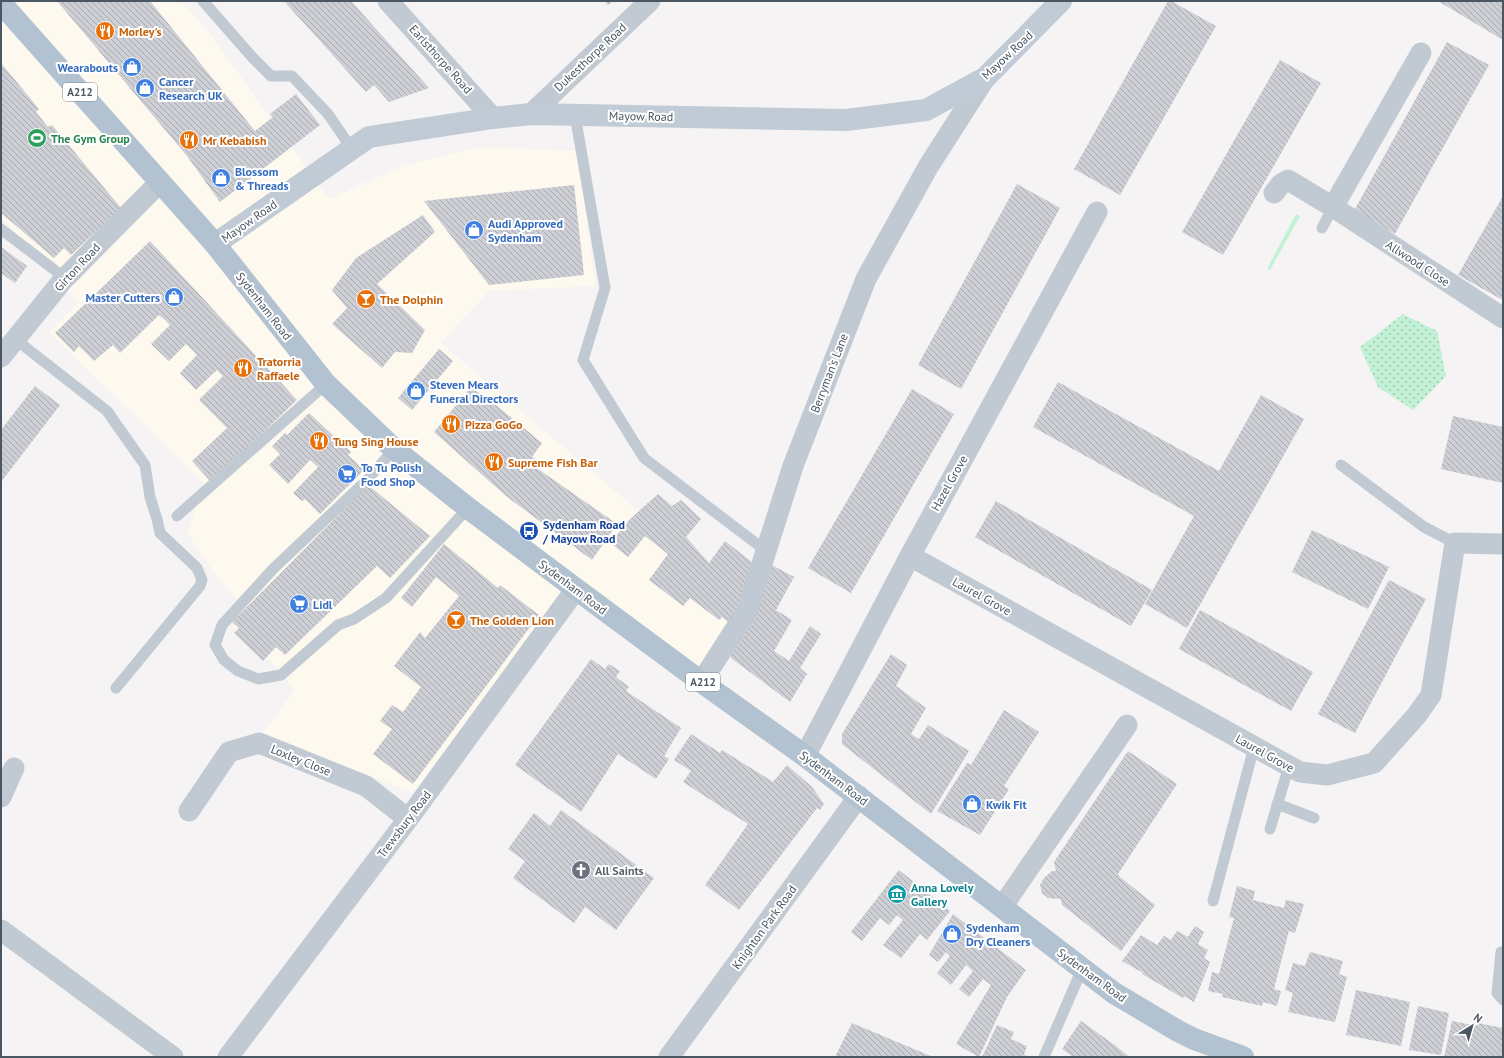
<svg xmlns="http://www.w3.org/2000/svg" width="1504" height="1058" font-family="'PT Sans',sans-serif">
	<style>
		.commercial { fill: #fdf9ef }
		.grass { fill: #c3f1d5 }
		.park { fill: url(#park-dots) }
		.building { fill: url(#building-back-hatch) }
		.lines { fill: none; stroke-linecap: round; stroke-linejoin: round }
		.lane { stroke: #c1cad2; stroke-width: 11 }
		.street { stroke: #c1cad2; stroke-width: 21 }
		.secondary { stroke: #c1cbd6; stroke-width: 22 }
		.primary { stroke: #b3c2d1; stroke-width: 22 }
		.labels { text-anchor: middle; dominant-baseline: central; stroke-width: 4; stroke-linejoin: round; paint-order: stroke }
		.shield { fill: #fff; stroke: #808990; stroke-width: 1 }
		.shield-label { font-size: 11px; font-weight: bold; fill: #4a5661 }
		.food-label { font-size: 12px; font-weight: bold; fill: #c56008; stroke: #fff; text-anchor: start }
		.street-label { font-size: 12px; fill: #4a5661; stroke: #fff }
		.shop-label { font-size: 12px; font-weight: bold; fill: #366cbe; stroke: #fff; text-anchor: start }
		.leisure-label { font-size: 12px; font-weight: bold; fill: #27864d; stroke: #fff; text-anchor: start }
		.transit-label { font-size: 12px; font-weight: bold; fill: #164399; stroke: #fff; text-anchor: start }
		.worship-label { font-size: 12px; font-weight: bold; fill: #5b616d; stroke: #fff; text-anchor: start }
		.culture-label { font-size: 12px; font-weight: bold; fill: #0d838f; stroke: #fff; text-anchor: start }
	</style>
	<defs>
		<pattern id="park-dots" width="8" height="8" patternUnits="userSpaceOnUse"><rect width="8" height="8" fill="#c3f1d5"/><path d="M2 2h.1M6 6h.1" fill="none" stroke="#a0c6b0" stroke-width="1.8" stroke-linecap="round"/></pattern>
		<pattern id="building-back-hatch" width="6" height="6" patternUnits="userSpaceOnUse"><rect width="6" height="6" fill="#cdcfd5"/><path d="M-1 5l2 2M0 0l6 6M5-1l2 2" fill="none" stroke="#a8abb0"/></pattern>
	</defs>
	<rect width="100%" height="100%" fill="#f5f3f3"/>
	<path class="commercial" d="M1,1H181L208,31L329,199L404,165L480,147L578,151L595,286L489,291L441,343L743,600L700,669L572,580L413,793L263,733L294,690L283,674L228,621L241,605L216,575L187,533L204,483L49,332L79,302L1,217Z"/>
	<path class="grass" d="M1296,214L1300,216L1270,270L1267,269Z"/>
	<path class="park" d="M1403,314L1437,331L1446,376L1413,410L1378,387L1360,347Z"/>
	<g class="building">
		<path d="M57,1H150L255,131L273,117L270,114L296,94L320,125L220,202L187,156Z"/>
		<path d="M284,1H351L429,88L389,102L374,85L366,92Z"/>
		<path d="M604,1H613L608,5Z"/>
		<path d="M1168,1H1171L1216,26L1120,195L1074,169Z"/>
		<path d="M1438,1H1503V40Z"/>
		<path d="M1447,42L1489,65L1395,234L1354,211Z"/>
		<path d="M1280,60L1321,83L1223,255L1182,232Z"/>
		<path d="M1,63L39,109L36,112L48,127L52,125L121,208L71,255L64,248L54,258L1,213Z"/>
		<path d="M1017,184L1060,208L961,389L918,365Z"/>
		<path d="M574,185L584,275L489,285L424,201Z"/>
		<path d="M1503,196V295L1501,299L1458,275Z"/>
		<path d="M423,215L435,232L377,284L425,330L412,353L395,352L382,368L332,324L347,308L332,290L356,258Z"/>
		<path d="M150,241L297,400L211,482L192,461L227,428L199,400L223,376L217,370L196,390L180,373L197,355L186,344L169,361L151,344L170,325L165,320L159,315L120,353L113,345L94,361L79,346L74,352L55,333Z"/>
		<path d="M1,247L27,266L15,283L1,273Z"/>
		<path d="M439,349L453,361L412,410L398,398Z"/>
		<path d="M1058,382L1219,471L1261,395L1304,419L1187,628L1145,604L1194,516L1033,427Z"/>
		<path d="M35,386L60,405L1,482V430Z"/>
		<path d="M471,387L497,406L542,443L532,457L541,463L538,469L617,524L592,560L506,496L434,432Z"/>
		<path d="M912,389L954,414L851,593L808,568Z"/>
		<path d="M309,413L351,452L348,455L364,470L320,514L305,499L302,501L293,493L318,467L310,460L288,484L269,465L280,454L272,446L285,433L287,435Z"/>
		<path d="M1453,416L1503,427V483L1441,469Z"/>
		<path d="M368,485L430,536L390,578L377,566L285,655L276,647L263,661L234,633L239,628L232,622Z"/>
		<path d="M658,494L672,506L681,500L701,519L686,537L709,563L725,541L757,566L732,625L722,617L719,620L690,598L683,606L649,580L668,554L645,536L628,557L613,545L617,540L615,537L630,519Z"/>
		<path d="M996,501L1152,590L1131,626L975,537Z"/>
		<path d="M1312,530L1389,567L1368,609L1292,572Z"/>
		<path d="M444,544L498,588L500,585L539,615L413,784L373,754L392,729L380,721L392,705L403,712L421,687L394,666L420,632L425,638L459,596L436,577L412,607L401,598Z"/>
		<path d="M770,564L794,577L776,610L792,620L774,651L789,661L810,626L821,634L800,668L807,674L790,702L731,658V654Z"/>
		<path d="M1389,580L1426,599L1355,733L1318,714Z"/>
		<path d="M1200,610L1313,672L1291,711L1179,649Z"/>
		<path d="M891,654L907,665L896,686L926,708L911,734L919,739L928,725L969,751L931,814L842,744V734Z"/>
		<path d="M591,659L605,669L609,664L620,671L616,677L629,687L626,691L681,728L664,756L669,759L656,779L618,754L581,812L515,765Z"/>
		<path d="M1004,710L1039,732L1004,786L1009,789L980,835L937,811L967,763L971,765Z"/>
		<path d="M691,734L720,753L722,750L773,782L787,765L812,787L824,804L820,810L817,808L739,910L705,885L748,824L683,782L691,771L674,760Z"/>
		<path d="M1128,751L1177,784L1118,874L1120,877L1155,905L1121,951L1062,905L1061,899L1048,898L1042,893L1040,885L1044,878L1052,871H1056L1054,862Z"/>
		<path d="M561,810L654,878L616,930L585,907L574,923L513,878L525,861L508,849L534,813L550,826Z"/>
		<path d="M899,870L950,911L927,940L920,934L901,958L883,945L903,920L897,915L889,925L880,918L862,941L851,932Z"/>
		<path d="M1237,886L1255,891L1253,900L1284,908L1286,900L1304,904L1295,933L1289,931L1274,989L1281,991L1277,1006L1263,1002L1262,1006L1222,997L1223,994L1208,991L1212,972L1219,974L1234,918L1229,917Z"/>
		<path d="M953,914L1026,970L1007,997L979,1057L956,1044L991,985L983,979L969,997L959,989L973,971L966,965L951,985L937,973L950,956L946,952L938,962L929,955Z"/>
		<path d="M1195,926L1204,932L1198,944L1208,950L1204,958L1210,962L1194,1002L1184,996L1183,998L1142,974L1143,973L1122,961L1141,935L1157,945L1164,936L1171,940L1177,931L1188,937Z"/>
		<path d="M1310,952L1343,961L1339,974L1347,977L1335,1022L1288,1012L1293,993L1285,990L1293,963L1305,966Z"/>
		<path d="M1356,990L1410,1002L1401,1046L1346,1035Z"/>
		<path d="M1418,1006L1449,1013L1441,1055L1409,1050Z"/>
		<path d="M1081,1021L1116,1046L1129,1057H1073L1062,1049Z"/>
		<path d="M1452,1021L1477,1026L1478,1023L1503,1028V1057H1444Z"/>
		<path d="M852,1023L933,1057H835Z"/>
		<path d="M997,1025L1014,1032L1011,1039L1027,1046L1024,1055L1030,1057H982Z"/>
	</g>
	<g class="lines">
		<g class="lane">
			<path d="M203,1L253,58L271,76H292L328,114L352,149"/>
			<path d="M575,115L605,288L583,360L644,458L766,551"/>
			<path d="M1322,228L1333,207"/>
			<path d="M1,229L65,278"/>
			<path d="M15,339L107,411L145,465L150,497L157,519L160,533L197,568L202,580L200,586L116,688"/>
			<path d="M394,449L368,479L273,569L222,625L215,645L224,660L238,671L258,679L281,675L338,625L354,619L386,598L468,508"/>
			<path d="M1341,465L1424,527L1455,543"/>
			<path d="M177,516L326,384"/>
			<path d="M1277,804L1314,818"/>
			<path d="M1270,829L1289,766"/>
			<path d="M1213,901L1254,747"/>
			<path d="M1501,952L1497,993L1503,1000"/>
			<path d="M1044,1057L1082,969"/>
		</g>
		<g class="street">
			<path d="M388,1L493,118"/>
			<path d="M531,114L650,1"/>
			<path d="M1274,193L1281,184L1288,180L1333,207L1503,318"/>
			<path d="M1333,207L1421,53"/>
			<path d="M1,357L63,280L160,182"/>
			<path d="M910,556L1289,766L1300,772L1327,775L1374,763L1417,715L1431,695L1455,543L1503,544"/>
			<path d="M702,681L747,611L793,466L866,279L928,167L985,78"/>
			<path d="M805,756L910,556L1097,212"/>
			<path d="M1,797L14,768"/>
			<path d="M189,811L229,752L259,743L366,786L408,819"/>
			<path d="M1002,907L1127,725"/>
			<path d="M1,930L173,1057"/>
			<path d="M228,1057L414,811L576,589"/>
			<path d="M669,1057L859,796"/>
		</g>
		<path class="secondary" d="M215,244L369,137L493,118L531,114L846,120L926,110L985,78L1061,1"/>
		<path class="primary" d="M1,3L215,244L326,384L394,449L468,508L576,589L707,686L805,756L1114,993L1178,1031L1194,1039L1243,1057"/>
	</g>
	<defs>
		<symbol id="restaurant-disc" viewBox="-11 -11 22 22"><circle r="9.5" fill="#e8710a" stroke="#fff"/><path d="M-5-6h1v4h1v-4h1v4h1v-4h1v5L-1.5 .5V6h-2V.5L-5-1ZM5-6V6H3V1.5H1.5Q1.5-4 5-6Z" fill="#fff"/></symbol>
		<symbol id="shop-disc" viewBox="-11 -11 22 22"><circle r="9.5" fill="#3f7fe0" stroke="#fff"/><path d="M-5-2.5h2.3a2.7 3.5 0 0 1 5.4 0H5L5.5 6h-11ZM-1.5-2.5h3a1.5 2.3 0 0 0-3 0Z" fill="#fff"/></symbol>
		<symbol id="stadium-disc" viewBox="-11 -11 22 22"><circle r="9.5" fill="#2e9e5b" stroke="#fff"/><path d="M0-5a6.5 5 0 1 0 0 10a6.5 5 0 1 0 0-10ZM-3.5-1.8h7v3.6h-7Z" fill="#fff"/></symbol>
		<symbol id="bar-disc" viewBox="-11 -11 22 22"><circle r="9.5" fill="#e8710a" stroke="#fff"/><path d="M-6-5H6L.8 .8V4.5H3.5V6h-7V4.5H-.8V.8Z" fill="#fff"/></symbol>
		<symbol id="supermarket-disc" viewBox="-11 -11 22 22"><circle r="9.5" fill="#3f7fe0" stroke="#fff"/><path d="M-6-5.5h2.5l.6 2H6L4.5 2H-2.5L-4.4-4H-6ZM-1.5 3.2a1.3 1.3 0 1 0 .1 0ZM3 3.2a1.3 1.3 0 1 0 .1 0Z" fill="#fff"/></symbol>
		<symbol id="bus-disc" viewBox="-11 -11 22 22"><circle r="9.5" fill="#1a4fb4" stroke="#fff"/><path d="M-5-6H5V4H4V6H2V4H-2V6H-4V4H-5ZM-3.5-4V0h7V-4ZM-3.5 1.2v1.5H-2V1.2ZM2 1.2v1.5H3.5V1.2Z" fill="#fff"/></symbol>
		<symbol id="church-disc" viewBox="-11 -11 22 22"><circle r="9.5" fill="#6b7280" stroke="#fff"/><path d="M-1.2-6h2.4v3.5h3.3v2.4h-3.3V6h-2.4V-.1h-3.3v-2.4h3.3Z" fill="#fff"/></symbol>
		<symbol id="museum-disc" viewBox="-11 -11 22 22"><circle r="9.5" fill="#0f9aa8" stroke="#fff"/><path d="M0-6L6-3V-2H-6V-3ZM-5-1h2V3h-2ZM-1-1h2V3h-2ZM3-1h2V3H3ZM-6 4H6V6H-6Z" fill="#fff"/></symbol>
	</defs>
	<g fill-rule="evenodd">
		<use href="#restaurant-disc" x="94" y="20" width="22" height="22"/>
		<use href="#shop-disc" x="121" y="56" width="22" height="22"/>
		<use href="#shop-disc" x="134" y="77" width="22" height="22"/>
		<use href="#stadium-disc" x="26" y="127" width="22" height="22"/>
		<use href="#restaurant-disc" x="178" y="129" width="22" height="22"/>
		<use href="#shop-disc" x="210" y="167" width="22" height="22"/>
		<use href="#shop-disc" x="463" y="219" width="22" height="22"/>
		<use href="#shop-disc" x="163" y="286" width="22" height="22"/>
		<use href="#bar-disc" x="355" y="288" width="22" height="22"/>
		<use href="#restaurant-disc" x="232" y="357" width="22" height="22"/>
		<use href="#shop-disc" x="405" y="380" width="22" height="22"/>
		<use href="#restaurant-disc" x="440" y="413" width="22" height="22"/>
		<use href="#restaurant-disc" x="308" y="430" width="22" height="22"/>
		<use href="#restaurant-disc" x="483" y="451" width="22" height="22"/>
		<use href="#supermarket-disc" x="336" y="463" width="22" height="22"/>
		<use href="#bus-disc" x="518" y="520" width="22" height="22"/>
		<use href="#supermarket-disc" x="288" y="593" width="22" height="22"/>
		<use href="#bar-disc" x="445" y="609" width="22" height="22"/>
		<use href="#shop-disc" x="961" y="793" width="22" height="22"/>
		<use href="#church-disc" x="570" y="859" width="22" height="22"/>
		<use href="#museum-disc" x="886" y="883" width="22" height="22"/>
		<use href="#shop-disc" x="941" y="923" width="22" height="22"/>
	</g>
	<g class="labels">
		<g class="shield">
			<rect x="63" y="83" width="34" height="18" rx="3"/>
			<rect x="686" y="673" width="34" height="18" rx="3"/>
		</g>
		<g class="shield-label">
			<text x="80" y="92">A212</text>
			<text x="703" y="682">A212</text>
		</g>
		<g class="food-label">
			<text x="119" y="31">Morley's</text>
			<text x="203" y="140">Mr Kebabish</text>
			<text x="380" y="299">The Dolphin</text>
			<text x="257" y="361">Tratorria<tspan x="257" dy="14">Raffaele</tspan></text>
			<text x="465" y="424">Pizza GoGo</text>
			<text x="333" y="441">Tung Sing House</text>
			<text x="508" y="462">Supreme Fish Bar</text>
			<text x="470" y="620">The Golden Lion</text>
		</g>
		<g class="street-label">
			<text transform="translate(1007 55) rotate(-43)">Mayow Road</text>
			<text transform="translate(590 57) rotate(-43)">Dukesthorpe Road</text>
			<text transform="translate(441 59) rotate(48)">Earlsthorpe Road</text>
			<text transform="translate(641 116) rotate(1)">Mayow Road</text>
			<text transform="translate(249 221) rotate(-35)">Mayow Road</text>
			<text transform="translate(1418 263) rotate(33)">Allwood Close</text>
			<text transform="translate(77 267) rotate(-47)">Girton Road</text>
			<text transform="translate(264 306) rotate(52)">Sydenham Road</text>
			<text transform="translate(829 373) rotate(-69)">Berryman's Lane</text>
			<text transform="translate(949 483) rotate(-61)">Hazel Grove</text>
			<text transform="translate(573 587) rotate(37)">Sydenham Road</text>
			<text transform="translate(982 596) rotate(29)">Laurel Grove</text>
			<text transform="translate(1265 753) rotate(29)">Laurel Grove</text>
			<text transform="translate(301 760) rotate(22)">Loxley Close</text>
			<text transform="translate(834 778) rotate(37)">Sydenham Road</text>
			<text transform="translate(404 824) rotate(-53)">Trewsbury Road</text>
			<text transform="translate(764 927) rotate(-54)">Knighton Park Road</text>
			<text transform="translate(1092 975) rotate(36)">Sydenham Road</text>
		</g>
		<g class="shop-label">
			<text x="118" y="67" text-anchor="end">Wearabouts</text>
			<text x="159" y="81">Cancer<tspan x="159" dy="14">Research UK</tspan></text>
			<text x="235" y="171">Blossom<tspan x="235" dy="14">&amp; Threads</tspan></text>
			<text x="488" y="223">Audi Approved<tspan x="488" dy="14">Sydenham</tspan></text>
			<text x="160" y="297" text-anchor="end">Master Cutters</text>
			<text x="430" y="384">Steven Mears<tspan x="430" dy="14">Funeral Directors</tspan></text>
			<text x="361" y="467">To Tu Polish<tspan x="361" dy="14">Food Shop</tspan></text>
			<text x="313" y="604">Lidl</text>
			<text x="986" y="804">Kwik Fit</text>
			<text x="966" y="927">Sydenham<tspan x="966" dy="14">Dry Cleaners</tspan></text>
		</g>
		<g class="leisure-label">
			<text x="51" y="138">The Gym Group</text>
		</g>
		<g class="transit-label">
			<text x="543" y="524">Sydenham Road<tspan x="543" dy="14">/ Mayow Road</tspan></text>
		</g>
		<g class="worship-label">
			<text x="595" y="870">All Saints</text>
		</g>
		<g class="culture-label">
			<text x="911" y="887">Anna Lovely<tspan x="911" dy="14">Gallery</tspan></text>
		</g>
	</g>
	<rect width="1504" height="1058" fill="none" stroke="#4a5661" stroke-width="4"/>
	<g transform="translate(1472 1026) rotate(37)" stroke="#ffffff" stroke-width="3" paint-order="stroke">
	<path d="M0-3L7 15L0 10L-7 15Z" fill="#4a5661"/>
	<text y="-6" font-size="11" font-weight="bold" text-anchor="middle" fill="#4a5661">N</text>
	</g>
</svg>
